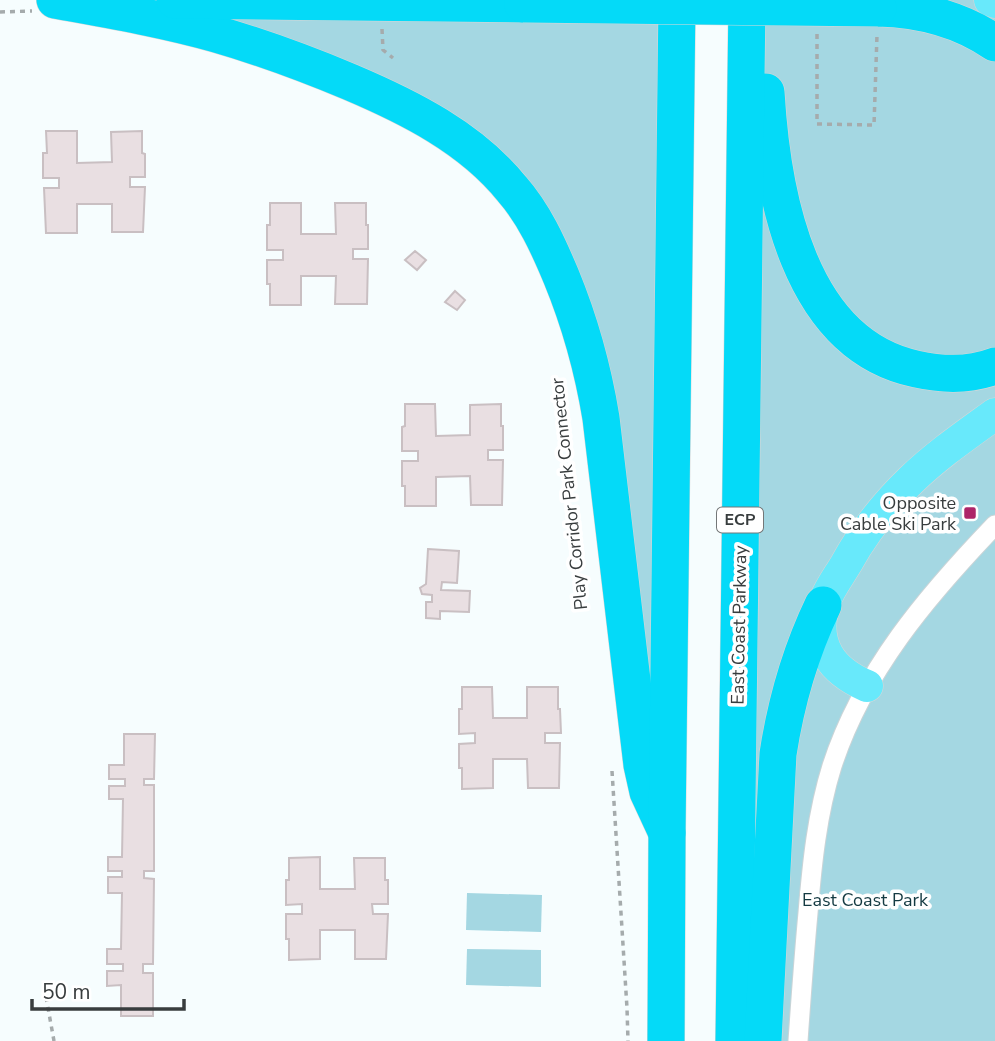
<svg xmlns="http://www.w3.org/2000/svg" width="995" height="1041" font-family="'Nunito Sans',sans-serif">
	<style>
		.green { fill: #a4d7e2 }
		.building { fill: #e9dfe2; stroke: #c9bfc2; stroke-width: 2 }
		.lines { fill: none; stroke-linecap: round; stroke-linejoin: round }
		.street-casing { stroke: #cad4d7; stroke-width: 21 }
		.primary-casing { stroke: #d7d8d8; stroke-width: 33 }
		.highway-casing { stroke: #d7d8d8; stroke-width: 38 }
		.path { stroke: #a5abac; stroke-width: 3.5; stroke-dasharray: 5 5; stroke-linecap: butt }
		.street { stroke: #fff; stroke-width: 19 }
		.primary { stroke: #68e9fb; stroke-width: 32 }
		.highway { stroke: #04daf8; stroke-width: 37 }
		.highway-bridge-casing { stroke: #d7d8d8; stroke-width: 38; stroke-linecap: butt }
		.highway-bridge { stroke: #04daf8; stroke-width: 37 }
		.poi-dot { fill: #ad2569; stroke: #fff; stroke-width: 2.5 }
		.labels { text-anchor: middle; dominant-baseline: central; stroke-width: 7; stroke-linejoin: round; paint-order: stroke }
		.shield { fill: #fff; stroke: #747778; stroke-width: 2 }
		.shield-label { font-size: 16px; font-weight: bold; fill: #383d3e }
		.street-label { font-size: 18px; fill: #383d3e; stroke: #fff }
		.poi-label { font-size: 18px; fill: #383d3e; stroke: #fff; text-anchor: end }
		.park-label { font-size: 18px; fill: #143a42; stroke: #fff }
	</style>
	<rect width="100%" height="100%" fill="#f6fdfe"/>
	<g class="green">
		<path d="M149,0L523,4H677L666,831L601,418L498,172Z"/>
		<path d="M746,0H995V1041H733Z"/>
		<path d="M467,893L542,895L541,932L466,930Z"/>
		<path d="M467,949L541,950V987L466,985Z"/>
	</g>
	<g class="building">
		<path d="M46,131H77V163L112,162L111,132L142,131V153L145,154V177H130V187H145L143,232H112V204H77V233H46L44,188H59V178H43V153H47Z"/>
		<path d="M270,203H301V234H336L335,203H366V225H368V249H353V259H368L367,304H335L336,276H301V305H270V284H267V260H283V250H267V225H270Z"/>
		<path d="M415,251L426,260L417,270L405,260Z"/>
		<path d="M455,291L465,300L457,310L445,302Z"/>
		<path d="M405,404H435L436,436L470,435V405L501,404V426H503V450H488V460H503L502,505H471L470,476L436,477V506H405V486H402V461H418V451H402V427L405,426Z"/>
		<path d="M428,549L459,551L457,583L442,582L441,590L470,591L469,612L440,611V619L426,618V602H432V595L422,594L420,588L426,584Z"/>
		<path d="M462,687H492L493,718H527V687H558V709H560L561,733H545V743H560L559,788H528L527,759H493V788L462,789V768H459V744L475,743V733L459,734V709H462Z"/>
		<path d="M124,734H155L154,779H144V785H154V871H144V878L154,879L153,964H143V973H153V1016H121V985L107,986V971H123V964H107V949H121L122,893H108V877H122V871H108V857H122L123,799H109V786H125V779H109V765H124Z"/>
		<path d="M320,857V889H355L354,858H385V880H388V904H372L373,914H388L386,959H355V930H320V959L289,960V939H286V914H302V904L286,905V880H289V858Z"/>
	</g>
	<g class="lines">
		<defs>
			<path id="street" d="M798,1041C801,998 804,956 808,913C812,864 817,814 832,766C863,671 927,596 995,525"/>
			<g id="primary">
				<path d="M990,0L995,2"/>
				<path d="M867,686C832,671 813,646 823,606C826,593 839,576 846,564C863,533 885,505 911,480C937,455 966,435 995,414"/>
			</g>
			<g id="highway">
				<path d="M55,0C109,10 163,19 216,34C261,47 307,64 350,82C409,107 471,138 512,189C534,214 548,245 561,276C580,322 593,369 601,418L642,765L648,792L667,833"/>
				<path d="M175,0L523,4"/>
				<path d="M878,8C920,9 960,19 995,43"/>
				<path d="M766,92C772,193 798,344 916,369C943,375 969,376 995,366"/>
				<path d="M666,1041L667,833L677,0"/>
				<path d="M734,1041L747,0"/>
				<path d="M763,1041L778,754C786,702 800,653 823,605"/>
			</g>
		</defs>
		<use href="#street" class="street-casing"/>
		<use href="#primary" class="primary-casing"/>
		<use href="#highway" class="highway-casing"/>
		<g class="path">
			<path d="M0,12L32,11"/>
			<path d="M382,29L383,50L393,58"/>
			<path d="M817,34V124L874,125L877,35"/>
			<path d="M612,771L627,1008L628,1041"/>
			<path d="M46,997L54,1041"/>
		</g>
		<use href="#street" class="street"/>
		<use href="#primary" class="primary"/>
		<use href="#highway" class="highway"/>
		<defs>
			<path id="highway-bridge" d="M523,4L878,8"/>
		</defs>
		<use href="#highway-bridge" class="highway-bridge-casing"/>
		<use href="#highway-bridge" class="highway-bridge"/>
	</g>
	<rect class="poi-dot" x="963" y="506" width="14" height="14" rx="3.5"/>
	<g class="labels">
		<rect class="shield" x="717" y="507.5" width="46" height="25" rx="5"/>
		<g class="shield-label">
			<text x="740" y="520">ECP</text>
		</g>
		<g class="street-label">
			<text transform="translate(569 494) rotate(-96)">Play Corridor Park Connector</text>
			<text transform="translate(739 625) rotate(-89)">East Coast Parkway</text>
		</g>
		<g class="poi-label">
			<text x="956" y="503">Opposite<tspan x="956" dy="21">Cable Ski Park</tspan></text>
		</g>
		<g class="park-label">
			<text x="865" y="900">East Coast Park</text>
		</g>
	</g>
	<path d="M32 999v10h152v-10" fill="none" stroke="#383d3e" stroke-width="3.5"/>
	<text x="42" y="999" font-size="21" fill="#383d3e" stroke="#ffffff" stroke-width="5" paint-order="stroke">50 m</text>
</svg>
